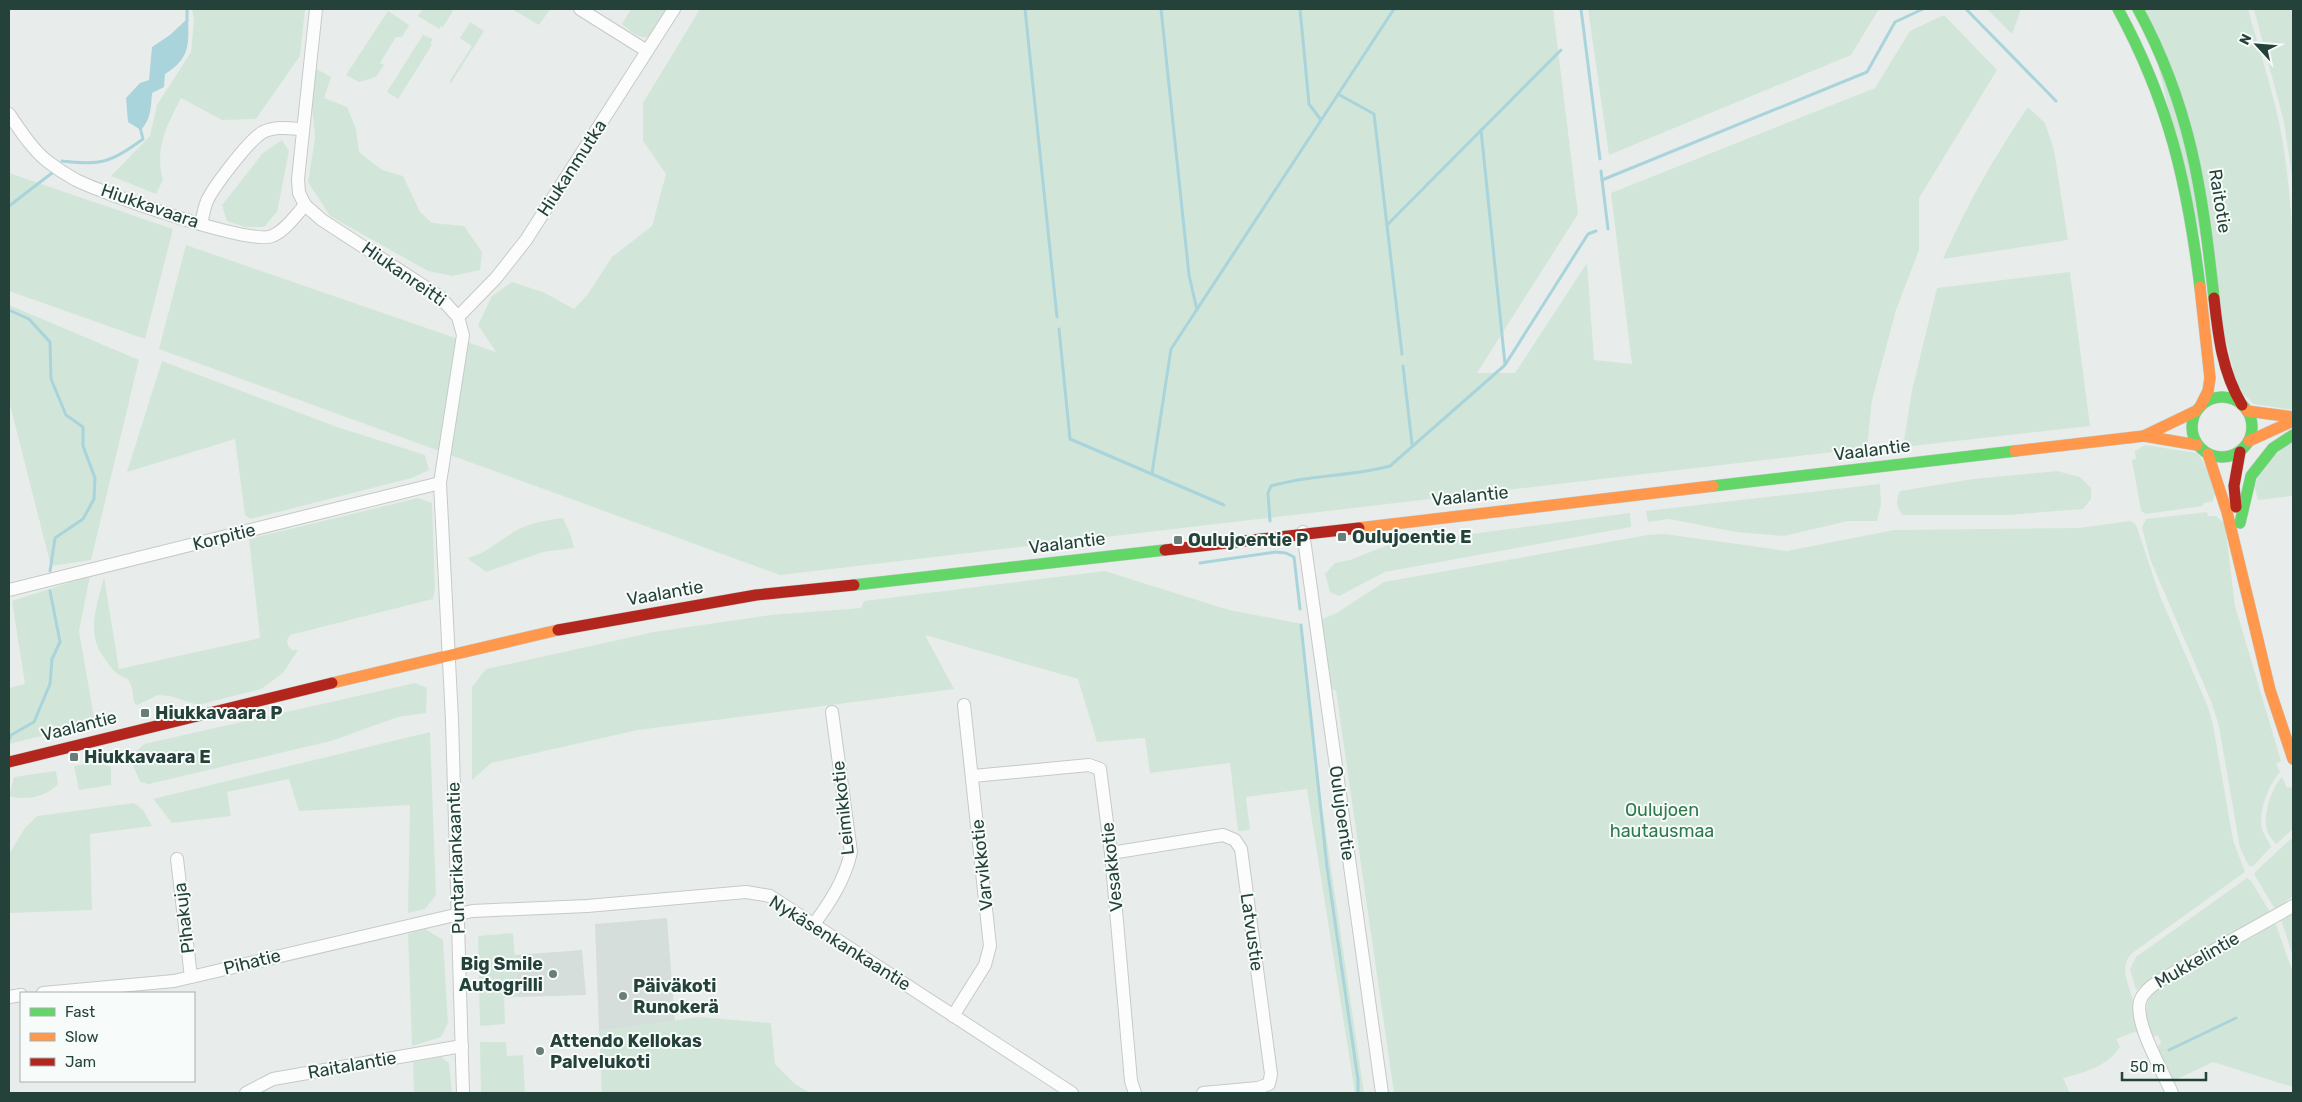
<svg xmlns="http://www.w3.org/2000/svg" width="2302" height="1102" font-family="Rubik,sans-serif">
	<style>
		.built { fill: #d6dedb }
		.green { fill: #d1e6d8 }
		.water { fill: #a9d4db }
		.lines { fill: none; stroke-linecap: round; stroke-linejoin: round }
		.stream { stroke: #a9d4db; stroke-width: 3 }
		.street-casing { stroke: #c5cac8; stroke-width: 14 }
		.fast-casing { stroke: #c3cbc8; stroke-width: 12 }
		.slow-casing { stroke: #c3cbc8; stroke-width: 12 }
		.jam-casing { stroke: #c3cbc8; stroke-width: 12 }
		.street { stroke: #fcfcfc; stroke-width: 12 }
		.fast { stroke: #63d668; stroke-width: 11 }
		.slow { stroke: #ff974d; stroke-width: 11 }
		.jam { stroke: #b3261e; stroke-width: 11 }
		.poi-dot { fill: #697e78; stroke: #f7fbf9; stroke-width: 2 }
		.labels { text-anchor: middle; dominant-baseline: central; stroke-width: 4; stroke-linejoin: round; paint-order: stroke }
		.street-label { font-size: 18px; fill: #24423a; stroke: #f7fbf9 }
		.poi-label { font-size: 18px; font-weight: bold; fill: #24423a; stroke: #f7fbf9; text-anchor: start }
		.park-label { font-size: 18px; fill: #2d7a4b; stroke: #f7fbf9 }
	</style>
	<rect width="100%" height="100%" fill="#e8edeb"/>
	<g class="built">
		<path d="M667,918L675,1021L599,1031L595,924Z"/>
		<path d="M582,950L586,995L518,997L515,955Z"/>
	</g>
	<g class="green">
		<path d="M192,9H305L300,56L256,119L222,120L181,98C167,125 154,149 163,180L156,194L111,176L150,136L157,105L191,52L194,19Z"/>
		<path d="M423,9H449L453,11L443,27L441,26L439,29L418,16Z"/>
		<path d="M512,9H550L539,25Z"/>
		<path d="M631,9H669L653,35C640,42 631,31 622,24Z"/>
		<path d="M700,9H1553L1578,214L1477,373H1515L1587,263L1594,360L1632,364L1611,193L1875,88L1910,31L1944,15L1997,70L1919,198V250L1896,310L1872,400L1867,448L780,575L159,349L186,245L496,352L478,325L492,296L512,282L543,292L574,309L588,294L612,257L652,226L666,174L643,141V103Z"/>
		<path d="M1588,9H1879L1851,55L1609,155Z"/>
		<path d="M1987,9H2021L2012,34Z"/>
		<path d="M2144,9H2248C2262,60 2280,111 2286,164C2297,245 2293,328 2293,410L2254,404L2238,389Z"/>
		<path d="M2254,9H2293V182L2284,122Z"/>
		<path d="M388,11L409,25L402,37H396L380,63L384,65L376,77L359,82L346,75Z"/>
		<path d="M470,22L484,31L451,83L449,82L472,46L460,38Z"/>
		<path d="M423,35L433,39L430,44L432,45L398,99L387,92Z"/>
		<path d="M315,68L331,77L324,98L347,107L356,129L359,152L382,170L403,176L420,212L432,223L464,226L482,252L480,270L453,276L428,271L330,216L308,182L315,138L312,105Z"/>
		<path d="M2028,107L2045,123L2054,150L2068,240L1943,259C1967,204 1994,157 2028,107Z"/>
		<path d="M282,140L289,151L277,212L264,227H245L227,221L222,205L263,153Z"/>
		<path d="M9,173L173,229L145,339L9,291Z"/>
		<path d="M2070,272L2090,426L1903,447L1912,390L1937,288Z"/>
		<path d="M9,305L139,360L91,560L51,566L9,401Z"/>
		<path d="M162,361L337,427L425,455L429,470L412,478L250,519L245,515L235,439L127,472Z"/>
		<path d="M2293,440V496L2258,500L2254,486L2265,464Z"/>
		<path d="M2145,445L2196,453L2201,458L2217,489L2212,502L2203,503V506L2146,514L2141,511L2132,460L2136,459L2135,451Z"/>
		<path d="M2057,471L2080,477L2091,488V499L2083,509L2008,515H1903C1896,507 1896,501 1900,491L1973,479Z"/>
		<path d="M1880,484L1881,505L1877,521H1848L1784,536L1736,532L1669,519L1648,522L1646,511Z"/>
		<path d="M418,498L432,503L435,588L433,599L290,635L287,640L288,646L292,650H298L283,673L261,689L198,705L170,696L158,695L137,705L134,702L132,688L128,679C116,675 112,669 105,659C85,634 97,605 104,577L119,669L260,638L249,539Z"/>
		<path d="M2207,512L2208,516H2216L2225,524L2235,606L2281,761L2276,764L2280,772C2269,784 2258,812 2262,829C2264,836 2269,841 2271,847L2253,866H2249L2240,848L2219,726L2211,701L2150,559L2142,527L2146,519Z"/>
		<path d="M1630,513L1631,527L1385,572L1339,596L1330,592L1325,574L1335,563L1350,560L1388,545Z"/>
		<path d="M563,518L572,539L574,548L543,552L486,572L467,558C489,553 502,537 521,528C534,522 549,520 563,518Z"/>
		<path d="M2131,521L2136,525L2160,596L2208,707L2213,725L2233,840L2245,872L2131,954C2118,970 2131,986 2133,1003C2135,1015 2136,1023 2141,1034L2134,1032L2116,1039L2120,1047C2107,1067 2085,1072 2063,1078L2070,1093H1394L1336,691L1331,688L1321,619L1335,614L1384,582L1648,535L1665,534L1787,551L1894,530L2079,528Z"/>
		<path d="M1105,571L1229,610L1302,624L1318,779L1364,1093H1355L1307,789L1246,797L1250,830L1238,831L1230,763L1150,773L1145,738L1097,742L1078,679L925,635L954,689L638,730L491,763L472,780V687L486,669L654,632L771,615L861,608L864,601Z"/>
		<path d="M90,576L79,631L95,723L9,744V688L25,684L12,601Z"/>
		<path d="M415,683L427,688L426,713L398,717L331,741L149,784L140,782L130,758L144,744Z"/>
		<path d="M430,732L436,895L425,909L408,913L410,805L299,811L289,779L227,792L231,816L172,823L153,799Z"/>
		<path d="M97,762L111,767V785L79,790L74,766Z"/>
		<path d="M56,771L58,784C46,797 26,801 9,796L14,777Z"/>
		<path d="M2282,777L2287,788L2292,787L2293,790V829L2276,844C2271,839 2267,833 2266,826C2264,813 2272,786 2282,777Z"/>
		<path d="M134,803L143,810L152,826L90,834L92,910L9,913V854L25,828L37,816Z"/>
		<path d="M2293,837V896L2275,909L2255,876V872Z"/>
		<path d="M2247,878L2251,881L2270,912L2156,976L2136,990L2130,969L2136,957Z"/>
		<path d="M2293,914V957L2281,919Z"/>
		<path d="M2275,922L2293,973V1087L2213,1062L2171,1082L2156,1048L2161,1043L2158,1035L2153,1037C2144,1013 2141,1003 2162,985Z"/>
		<path d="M425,929L443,940L448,1023L441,1037L412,1046L408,934Z"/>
		<path d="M513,933L518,997L504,998L505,1024L480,1026L478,936Z"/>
		<path d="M699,1017L771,1023L775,1064L795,1084L810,1093H602L599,1031Z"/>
		<path d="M480,1042H506L507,1056L523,1055L525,1093H481Z"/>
		<path d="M441,1057L449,1063L452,1093H414L413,1062Z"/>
	</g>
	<path class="water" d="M188,18C189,44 190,59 165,74L164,87L152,93C151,107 151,119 141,130L128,122L126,98L140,83L149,80L152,47L170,35Z"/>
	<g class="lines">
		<g class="stream">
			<path d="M1025,9L1057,317"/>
			<path d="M1161,9L1189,275L1197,310"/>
			<path d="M1300,9L1309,104L1321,120"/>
			<path d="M1581,9L1600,159"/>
			<path d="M1966,9L2056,101"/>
			<path d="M187,21V9"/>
			<path d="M1338,94L1374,114L1402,354"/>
			<path d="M1481,130L1505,364"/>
			<path d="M62,161C101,166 112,162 143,139L140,127"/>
			<path d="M1601,171L1608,229"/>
			<path d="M1602,180L1867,72L1895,22L1923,9"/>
			<path d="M9,206L52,173"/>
			<path d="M1387,225L1561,50"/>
			<path d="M9,310L29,319L50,342L51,379L66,415L83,427V446L95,478L94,499L83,519L55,538L50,571"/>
			<path d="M1059,329L1070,439L1224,505"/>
			<path d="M1403,366L1412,444"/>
			<path d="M1152,473L1171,349L1394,9"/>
			<path d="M1270,521L1268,493L1271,486C1310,474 1351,477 1390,466L1505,365L1588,234L1596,231"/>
			<path d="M1200,563L1276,552L1286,553L1294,557L1300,609"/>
			<path d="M1301,625L1327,867L1358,1080V1093"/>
			<path d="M9,740L11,735L34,722L50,684L52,659L60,642L50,591"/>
			<path d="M2169,1050L2236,1018"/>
		</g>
		<defs>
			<g id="street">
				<path d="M316,9L298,179L299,193L305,205L322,220L439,296L458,317L463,335L440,483L452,720L463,1093"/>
				<path d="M580,9L647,51"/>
				<path d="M9,114C20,130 32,149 47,161C56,168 67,175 76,180C102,193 250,246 272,236C285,231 296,215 305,205"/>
				<path d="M201,224C203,216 204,208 207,201C214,186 249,140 263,132C275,126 289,128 301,129"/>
				<path d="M458,317L496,278L526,240L674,9"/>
				<path d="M1303,532L1382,1093"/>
				<path d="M9,590L440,483"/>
				<path d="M973,776L1089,765L1100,769L1111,853L1131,1081L1135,1093"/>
				<path d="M1111,853L1223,835L1235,840L1241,849L1271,1074L1269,1084L1258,1088L1203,1093"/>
				<path d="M177,859L191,977"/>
				<path d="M814,924C831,901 845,879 851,852L832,712"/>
				<path d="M43,993L174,981L472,911L587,906L746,892L770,896L1072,1093"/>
				<path d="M9,997L21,995"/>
				<path d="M953,1016L985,965L990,946L964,705"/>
				<path d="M246,1093L273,1079L462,1046"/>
				<path d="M2172,1093C2163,1072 2134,1023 2140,1001C2143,992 2151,986 2159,981L2293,906"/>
			</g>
			<g id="fast">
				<path d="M2118,9C2169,103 2187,182 2200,287"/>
				<path d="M2138,9C2191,107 2202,190 2214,298"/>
				<circle cx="2222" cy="427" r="30"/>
				<path d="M1713,486L2015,451"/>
				<path d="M2240,523L2251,476L2273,448L2293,435"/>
				<path d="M854,585L1165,550"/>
			</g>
			<g id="slow">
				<path d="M2200,287L2210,378L2208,391L2201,405"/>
				<path d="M2247,411L2293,417"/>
				<path d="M2144,436L2196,411"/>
				<path d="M2249,441L2293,421"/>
				<path d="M2015,451L2144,436L2197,445"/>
				<path d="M2208,454L2227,512L2270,690L2293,759"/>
				<path d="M1359,528L1713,486"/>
				<path d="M332,683L558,630"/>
			</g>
			<g id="jam">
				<path d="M2214,298C2218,335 2222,372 2242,405"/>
				<path d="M2236,507L2234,486L2240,452"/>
				<path d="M1165,550L1359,528"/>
				<path d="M558,630L756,595L854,585"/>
				<path d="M9,762L332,683"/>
			</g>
		</defs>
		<use href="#street" class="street-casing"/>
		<use href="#fast" class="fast-casing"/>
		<use href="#slow" class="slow-casing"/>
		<use href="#jam" class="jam-casing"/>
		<use href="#street" class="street"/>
		<use href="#fast" class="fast"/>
		<use href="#slow" class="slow"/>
		<use href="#jam" class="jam"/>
	</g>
	<g class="poi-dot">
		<rect x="1337" y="532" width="10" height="10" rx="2.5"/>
		<rect x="1173" y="535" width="10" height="10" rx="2.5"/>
		<rect x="140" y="708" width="10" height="10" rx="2.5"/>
		<rect x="69" y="752" width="10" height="10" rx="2.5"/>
		<circle cx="553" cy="974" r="5"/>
		<circle cx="623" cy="996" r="5"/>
		<circle cx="540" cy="1051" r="5"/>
	</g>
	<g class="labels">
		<g class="street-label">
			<text transform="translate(572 168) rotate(-57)">Hiukanmutka</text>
			<text transform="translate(2220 201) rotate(81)">Raitotie</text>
			<text transform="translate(150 206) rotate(19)">Hiukkavaara</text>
			<text transform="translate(404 274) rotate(35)">Hiukanreitti</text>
			<text transform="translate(1872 450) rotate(-7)">Vaalantie</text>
			<text transform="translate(1470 496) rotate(-6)">Vaalantie</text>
			<text transform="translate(224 537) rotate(-14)">Korpitie</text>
			<text transform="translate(1067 543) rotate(-7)">Vaalantie</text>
			<text transform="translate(665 593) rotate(-10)">Vaalantie</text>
			<text transform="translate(79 726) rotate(-14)">Vaalantie</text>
			<text transform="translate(843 808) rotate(-96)">Leimikkotie</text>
			<text transform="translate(1342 813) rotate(82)">Oulujoentie</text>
			<text transform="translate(456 858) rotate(-92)">Puntarikankaantie</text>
			<text transform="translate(982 865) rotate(-96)">Varvikkotie</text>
			<text transform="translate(1112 867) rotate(-96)">Vesakkotie</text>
			<text transform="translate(184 918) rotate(-97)">Pihakuja</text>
			<text transform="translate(1252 932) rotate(82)">Latvustie</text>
			<text transform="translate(840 943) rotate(32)">Nykäsenkankaantie</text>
			<text transform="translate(2197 960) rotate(-30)">Mukkelintie</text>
			<text transform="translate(252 962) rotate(-14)">Pihatie</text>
			<text transform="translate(352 1065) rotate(-10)">Raitalantie</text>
		</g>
		<g class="poi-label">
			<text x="1352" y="537">Oulujoentie E</text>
			<text x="1188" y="540">Oulujoentie P</text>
			<text x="155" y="713">Hiukkavaara P</text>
			<text x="84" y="757">Hiukkavaara E</text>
			<text x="543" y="964" text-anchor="end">Big Smile<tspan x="543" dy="21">Autogrilli</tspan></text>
			<text x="633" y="986">Päiväkoti<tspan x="633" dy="21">Runokerä</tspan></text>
			<text x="550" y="1041">Attendo Kellokas<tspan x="550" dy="21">Palvelukoti</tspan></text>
		</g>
		<g class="park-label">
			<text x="1662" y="810">Oulujoen<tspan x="1662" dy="21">hautausmaa</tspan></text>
		</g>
	</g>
	<rect width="2302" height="1102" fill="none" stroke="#24423a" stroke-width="20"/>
	<rect x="20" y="992" width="175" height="90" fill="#f7fbf9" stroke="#a3b1ad"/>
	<rect x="30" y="1008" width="25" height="8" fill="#63d668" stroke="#a3b1ad"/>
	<text x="65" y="1017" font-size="15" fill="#24423a">Fast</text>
	<rect x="30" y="1033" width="25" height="8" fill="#ff974d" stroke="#a3b1ad"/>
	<text x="65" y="1042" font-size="15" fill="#24423a">Slow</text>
	<rect x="30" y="1058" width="25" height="8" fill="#b3261e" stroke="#a3b1ad"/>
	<text x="65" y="1067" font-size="15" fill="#24423a">Jam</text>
	<g transform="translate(2257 45) rotate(296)" stroke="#f7fbf9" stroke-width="4" paint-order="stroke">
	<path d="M0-4L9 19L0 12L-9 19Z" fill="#24423a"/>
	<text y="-8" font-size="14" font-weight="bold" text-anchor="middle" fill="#24423a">N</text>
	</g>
	<path d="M2122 1072v8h84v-8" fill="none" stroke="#24423a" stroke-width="2.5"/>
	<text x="2130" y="1072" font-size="15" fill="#24423a" stroke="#f7fbf9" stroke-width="4" paint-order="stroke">50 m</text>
</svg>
